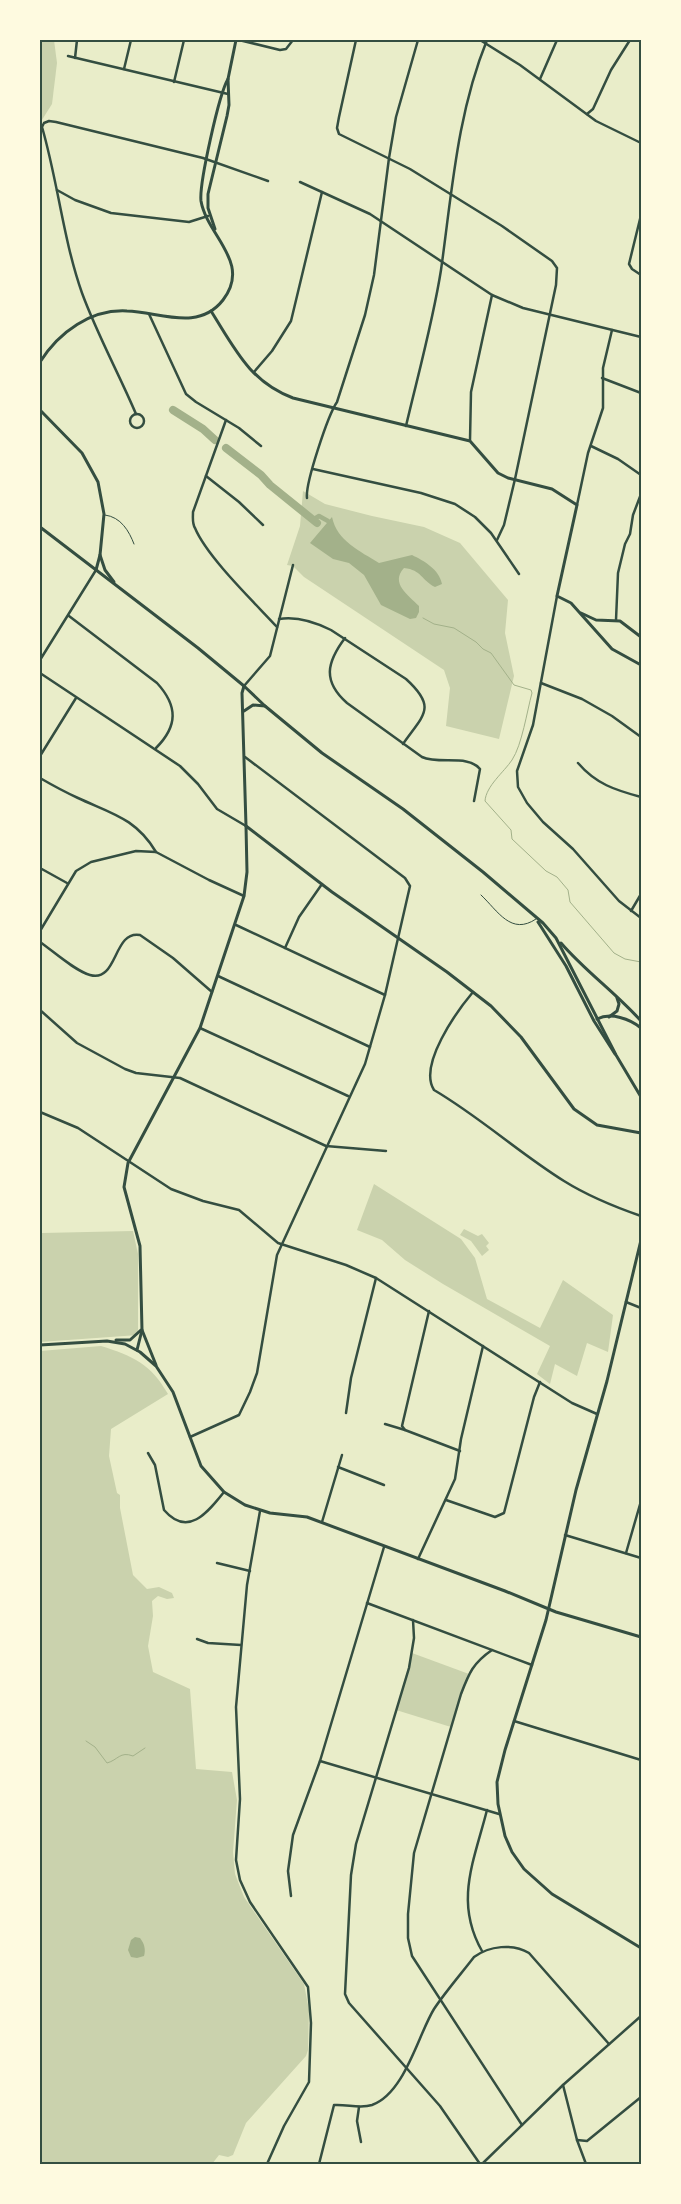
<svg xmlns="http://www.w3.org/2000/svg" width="681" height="2204" font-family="'Exo 2',sans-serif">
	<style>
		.green { fill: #cad2ad }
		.water { fill: #a3b18a }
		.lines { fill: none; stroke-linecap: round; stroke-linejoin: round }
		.stream { stroke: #a3b18a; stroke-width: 1 }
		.canal { stroke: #a3b18a; stroke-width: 4.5 }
		.river { stroke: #a3b18a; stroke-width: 8 }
		.service { stroke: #344e41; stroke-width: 1 }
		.minor { stroke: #344e41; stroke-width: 2.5 }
		.tertiary { stroke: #344e41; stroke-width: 3 }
		.secondary { stroke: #344e41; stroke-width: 3 }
		.neatline { fill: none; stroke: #344e41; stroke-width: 2 }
	</style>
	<rect width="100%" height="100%" fill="#e9edc9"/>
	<g class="green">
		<path d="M40,40H54L57,63L52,104L40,123Z"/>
		<path d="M303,491L325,504L372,516L424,527L460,543L508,600L505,633L514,676L499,739L446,726L450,688L444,670L304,577L293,566L287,565L300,526Z"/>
		<path d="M374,1184L461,1239L475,1258L487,1299L540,1328L563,1280L613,1315L608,1352L587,1343L577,1376L555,1364L550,1384L537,1374L550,1346L443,1284L405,1260L382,1240L357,1230Z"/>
		<path d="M40,1221L42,1233L133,1231L138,1254V1335L40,1342Z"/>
		<path d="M464,1229L478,1236L482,1234L489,1243L486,1246L489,1250L482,1256L471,1241L460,1235Z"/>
		<path d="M101,1346C133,1356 151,1364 168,1394L111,1429L109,1456L117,1493L120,1495V1508L133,1575L147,1589L159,1587L172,1593L174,1598L167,1599L158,1596L152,1601L153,1616L148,1646L153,1672L190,1689L196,1769L232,1772L237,1800L233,1852L235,1874L244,1897L304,1984L309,2010L308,2050L306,2056L246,2123L233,2155L228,2157L219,2155L212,2164H40V1351Z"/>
		<path d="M412,1653L469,1674L451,1727L396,1710Z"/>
	</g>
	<g class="water">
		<path d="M332,517C337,541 360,551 379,563L412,555C424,561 439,569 442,584L435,587C421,580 422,570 404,568C390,583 408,595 419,606V612L416,618L410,619L381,605L364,575L349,563L333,559L310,543Z"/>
		<path d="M135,1937L140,1938C144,1943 146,1949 144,1956L137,1958L131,1957L128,1950L131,1940Z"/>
	</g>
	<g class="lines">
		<g class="stream">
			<path d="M423,618L434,624L454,628L476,642L483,649L491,653L514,685L531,690L532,693C527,711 522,745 512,760C504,772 486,786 485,801L511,830L512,839L546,871L557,877L568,890L570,902L614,953L625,959L641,962"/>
			<path d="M86,1741L95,1747L107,1763C118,1760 120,1751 133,1756L145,1748"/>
		</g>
		<path class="canal" d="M314,519L319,516L328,521"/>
		<g class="river">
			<path d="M173,410L203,429L215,440"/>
			<path d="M226,448L261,475L270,485L317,523"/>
		</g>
		<g class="service">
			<path d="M105,515C121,517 129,531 134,544"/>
			<path d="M481,895C498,911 511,936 536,919"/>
		</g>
		<g class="minor">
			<path d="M239,40L280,50L286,49L293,40"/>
			<path d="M356,40L339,117L337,128L339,134L410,169L502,226L552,261L557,268L556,285L515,479L504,525L497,540"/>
			<path d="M480,40L520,65L596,121L641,143"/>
			<path d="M68,56L228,94"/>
			<path d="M75,58L77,40"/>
			<path d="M124,69L131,40"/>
			<path d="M540,79L557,40"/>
			<path d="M174,82L184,40"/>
			<path d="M587,114L593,109L611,70L630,40"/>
			<path d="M300,182L370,214L492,295L523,308L641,337"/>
			<path d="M57,190L75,200L111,213L189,222L208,216"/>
			<path d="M641,215L629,264L632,269L641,275"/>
			<path d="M149,314L186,394L196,402L239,428L261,446"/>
			<path d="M254,372L272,351L291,321L322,192"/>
			<path d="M602,378L641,393"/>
			<path d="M136,414C119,374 97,334 82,293C63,239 58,182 42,127L44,123L49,121L56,122L203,158L268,181"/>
			<circle cx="137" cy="421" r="7"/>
			<path d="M226,420L193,512C193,518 192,523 195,528C207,557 255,603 277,627"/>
			<path d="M406,426C418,375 433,321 441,270C452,192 457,114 487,40"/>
			<path d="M470,440L471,392L492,295"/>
			<path d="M591,446L618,459L641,475"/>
			<path d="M313,469L421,493L455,504L475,517L491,533L519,574"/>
			<path d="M206,476L239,502L263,525"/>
			<path d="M307,498C305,484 328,415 337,402L365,315L374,275L389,158L396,117L418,40"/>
			<path d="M577,505L588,453L603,408V368L612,330"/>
			<path d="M557,596L533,725L517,771L518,787L527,803L543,822L573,849L619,901L641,918"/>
			<path d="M69,616L157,683C178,706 178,726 156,748"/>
			<path d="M279,619C297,616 315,622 331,630L406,679C438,708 423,715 403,744"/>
			<path d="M616,620L618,573L625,544L630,534L633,515L641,494"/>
			<path d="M345,638C327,662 322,681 347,703L422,757C439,765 468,754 480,769L474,801"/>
			<path d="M40,660L96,570"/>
			<path d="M40,673L180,766L198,784L217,809L246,826"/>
			<path d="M541,683L582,699L612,716L641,737"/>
			<path d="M244,686L270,656L293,565"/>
			<path d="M40,756L76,698"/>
			<path d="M578,763C596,784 615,790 641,797"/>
			<path d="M40,778C52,785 65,792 78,798C110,813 136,818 156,852"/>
			<path d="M40,868L67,883"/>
			<path d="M631,911L641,894"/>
			<path d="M236,925L385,995"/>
			<path d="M40,931L76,871L91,862L136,851L156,852L209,880L244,896"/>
			<path d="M40,942C53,951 75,971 90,975C118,983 113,930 140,935L173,958L212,992"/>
			<path d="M285,948L299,917L322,884"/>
			<path d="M218,976L370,1047"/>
			<path d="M473,992C457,1011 418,1065 434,1090C480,1117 519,1153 564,1181C588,1196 615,1207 641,1216"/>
			<path d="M40,1010L77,1043L125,1069L136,1073L180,1078L326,1146L386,1151"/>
			<path d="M200,1028L348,1096"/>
			<path d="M40,1112L78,1128L171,1189L203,1201L239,1210L278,1243L346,1265L376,1278L572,1403L597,1414"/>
			<path d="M626,1302L641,1308"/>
			<path d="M346,1413L351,1378L376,1278"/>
			<path d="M385,1424L405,1430L460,1451"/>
			<path d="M405,1430L402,1426L429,1311"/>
			<path d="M190,1437L239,1415L250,1392L257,1373L277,1255L365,1064L385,995L410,886L405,878L245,757"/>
			<path d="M148,1453L155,1465L164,1510C188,1538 208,1512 224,1492"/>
			<path d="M338,1467L384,1485"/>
			<path d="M446,1500L495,1517L504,1513L534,1397L540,1382"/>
			<path d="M260,1511L247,1585L236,1707L240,1799L236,1860L240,1880L250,1902L308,1987L311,2023L309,2082L284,2126L267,2164"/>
			<path d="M322,1522L342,1455"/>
			<path d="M565,1535L641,1558"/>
			<path d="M626,1553L641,1501"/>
			<path d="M418,1559L455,1479L461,1439L483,1346"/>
			<path d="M217,1563L250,1571"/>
			<path d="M367,1603L532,1665"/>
			<path d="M413,1620L414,1638L409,1668L356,1844L351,1875L345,1994L349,2003L440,2106L480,2164"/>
			<path d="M197,1639L208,1643L241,1645"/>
			<path d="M492,1650C473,1663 469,1673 461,1694L414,1853L408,1914V1938L412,1956L522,2125"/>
			<path d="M514,1721L641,1760"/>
			<path d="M320,1761L499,1814"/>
			<path d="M291,1896L288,1871L293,1835L320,1761L384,1547"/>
			<path d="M482,1951C454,1902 474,1861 487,1810"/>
			<path d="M563,2085L577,2140L586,2164"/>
			<path d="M359,2107L357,2121L361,2142"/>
			<path d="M577,2140L587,2141L641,2097"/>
			<path d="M319,2164L334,2105C347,2104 360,2109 372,2105C405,2093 418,2035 434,2009C446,1991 461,1974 474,1957C489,1946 513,1943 529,1953L609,2044"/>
			<path d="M482,2164L563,2085L641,2016"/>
		</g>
		<g class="tertiary">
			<path d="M215,229L208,208V194L227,116L229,105L228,79L236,40"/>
			<path d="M211,311C235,349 250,382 293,398L470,441L498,473L508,478L552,489L577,505L557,596L571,603L612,649L641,665"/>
			<path d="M40,362C59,332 91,309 127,311C160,312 198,332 223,300C252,262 207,236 201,201C199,184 219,94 228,79"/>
			<path d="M40,410L82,453L98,482L104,514L100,555L96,570"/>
			<path d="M581,613L596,620L620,621L641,637"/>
			<path d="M244,711L253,705L265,706"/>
			<path d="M246,826L332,892L447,972L491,1006L521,1037L574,1109L597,1125L641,1133"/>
			<path d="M142,1330L156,1365"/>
			<path d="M116,1340H130L141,1330"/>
			<path d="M40,1345L107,1341L125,1344L140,1352L156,1366L173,1392L201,1466L224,1492L245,1505L270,1513L307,1517L505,1591L556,1612L641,1637"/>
			<path d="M137,1350L142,1330L140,1246L124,1187L128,1163L200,1028L244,896L247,872L246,826L242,693L244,686"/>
		</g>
		<g class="secondary">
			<path d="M40,527L198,648L244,686L265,706L322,753L403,809L483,872L543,923L556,938L616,1055L641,1097"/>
			<path d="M100,555L105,570L114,582"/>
			<path d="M538,922L566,966L594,1021L615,1054"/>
			<path d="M561,943C585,971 616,993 641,1021"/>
			<path d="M609,1017L617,1011L619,1004L617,998"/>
			<path d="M597,1019C611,1012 630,1019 641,1028"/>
			<path d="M641,1240L607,1381L576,1490L546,1620L505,1750L497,1782L498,1804L505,1836L512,1852L524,1869L552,1894L641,1948"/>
		</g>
	</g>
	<rect width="681" height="2204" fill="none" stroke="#fefae0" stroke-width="82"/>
	<rect x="41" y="41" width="599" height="2122" class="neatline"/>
</svg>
